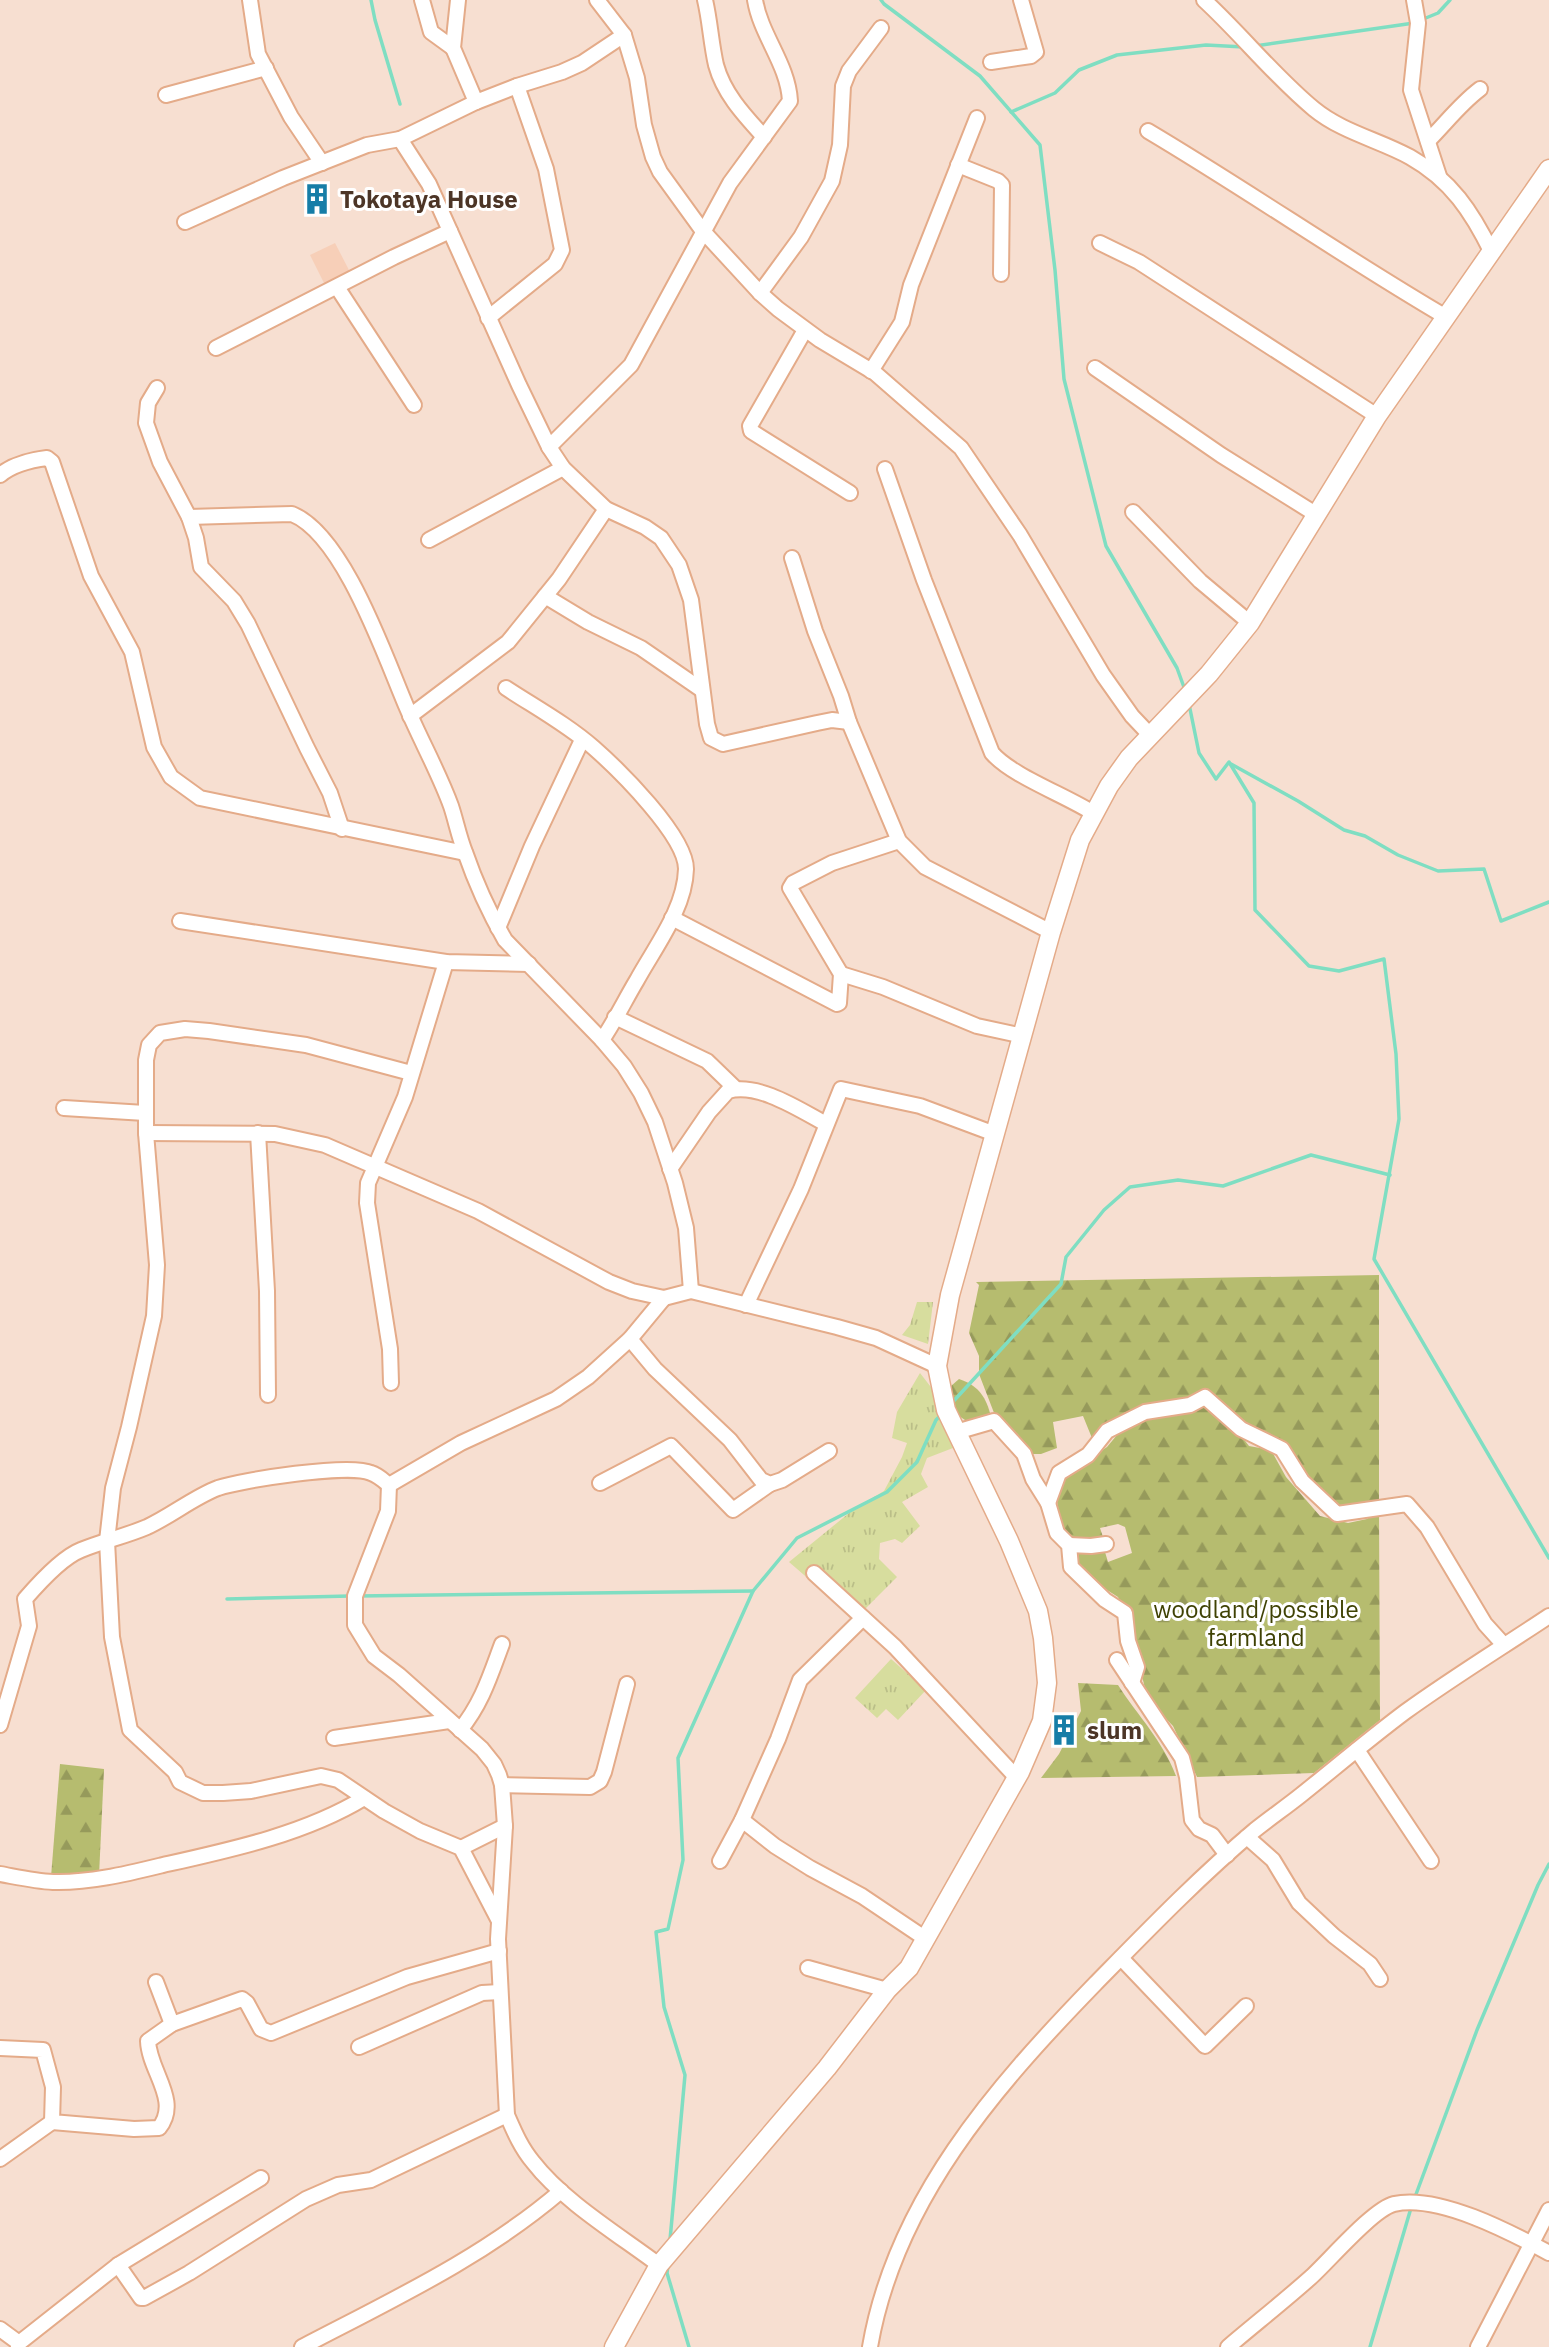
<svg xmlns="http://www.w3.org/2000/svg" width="1549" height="2347" font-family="'IBM Plex Sans',sans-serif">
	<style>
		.built { fill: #f7cfb8 }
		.grass { fill: url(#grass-tufts) }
		.forest { fill: url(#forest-firs) }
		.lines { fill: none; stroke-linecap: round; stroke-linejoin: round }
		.stream { stroke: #7fdec2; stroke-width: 3.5 }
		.minor-casing { stroke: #e4ab89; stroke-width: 18 }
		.major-casing { stroke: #e4ab89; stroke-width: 21 }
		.minor { stroke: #fff; stroke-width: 14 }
		.major { stroke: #fff; stroke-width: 18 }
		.labels { text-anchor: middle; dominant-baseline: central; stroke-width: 6; stroke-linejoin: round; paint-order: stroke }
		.poi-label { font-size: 24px; font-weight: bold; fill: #4c3526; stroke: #fff; text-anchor: start }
		.park-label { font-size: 24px; fill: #3f4204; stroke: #fff }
	</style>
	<defs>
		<pattern id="grass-tufts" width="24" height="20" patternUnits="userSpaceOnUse" patternTransform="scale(1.75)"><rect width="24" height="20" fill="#d7dd9e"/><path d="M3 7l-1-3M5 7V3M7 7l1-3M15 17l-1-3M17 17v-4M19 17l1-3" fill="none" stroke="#babe88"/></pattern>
		<pattern id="forest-firs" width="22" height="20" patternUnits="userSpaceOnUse" patternTransform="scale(1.75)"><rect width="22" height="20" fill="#b6bc6f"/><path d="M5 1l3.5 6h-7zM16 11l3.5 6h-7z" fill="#969a5b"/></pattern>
	</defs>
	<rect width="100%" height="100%" fill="#f7dfd1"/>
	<path class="built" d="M335,243L350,272L325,285L310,255Z"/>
	<g class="grass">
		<path d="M917,1302H933L928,1344L902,1335L910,1325Z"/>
		<path d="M920,1373L934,1391L953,1448L927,1458L921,1474L928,1487L902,1502L920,1526L902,1543L895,1539L880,1543L879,1559L897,1577L855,1619L789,1562L854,1509L884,1491L902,1457L907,1443L892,1438L897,1412Z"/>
		<path d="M891,1659L926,1690L898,1720L886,1709L877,1718L855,1698Z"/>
	</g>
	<g class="forest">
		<path d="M1379,1275V1500L1375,1501L1362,1512L1345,1515L1272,1440L1247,1430L1227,1406L1203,1398L1141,1406L1124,1413L1108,1435L1094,1443L1083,1416L1053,1422L1057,1448L1041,1454H1025L996,1418L979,1374V1356L969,1333L979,1285L976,1282Z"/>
		<path d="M959,1379C977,1385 985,1395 990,1413L968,1422L956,1414L951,1386Z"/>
		<path d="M1211,1406L1226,1416L1249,1446L1271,1450L1286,1477L1320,1516L1348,1523L1367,1519L1379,1508L1380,1720L1314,1773L1197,1777L1173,1726L1148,1700L1126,1613L1118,1597L1077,1571L1075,1552L1091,1554L1105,1552L1108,1562L1132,1553L1125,1527L1118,1524L1100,1528L1104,1540L1073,1543L1062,1530L1055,1490L1056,1482L1107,1447L1132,1417Z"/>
		<path d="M1078,1683L1118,1685C1138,1716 1163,1741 1176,1776L1041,1778L1059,1754L1081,1711Z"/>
		<path d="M60,1764L104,1769L99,1876L51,1877Z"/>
	</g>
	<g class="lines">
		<g class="stream">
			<path d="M371,0L375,20L400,104"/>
			<path d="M881,0L884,4L980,76L1040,145L1055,270L1064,379L1106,546L1177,668L1185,690"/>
			<path d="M1421,20L1438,13L1450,0"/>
			<path d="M1255,46L1414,23"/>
			<path d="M1011,112L1055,93L1079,70L1117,55L1206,45L1244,47"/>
			<path d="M1189,704L1199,753L1216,779L1229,762L1254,803L1255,910L1309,966L1339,971L1384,959L1396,1054L1399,1119L1374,1259L1549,1558"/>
			<path d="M1231,764L1298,801L1344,830L1365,836L1398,855L1438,871L1484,869L1501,921L1549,902"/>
			<path d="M950,1405L1061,1284L1066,1257L1104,1210L1130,1187L1178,1180L1223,1186L1311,1155L1390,1175"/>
			<path d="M358,1596L753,1591"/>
			<path d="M227,1599L350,1596"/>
			<path d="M1415,2197L1477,2030L1538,1885L1549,1864"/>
			<path d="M670,2240L685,2075L664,2007L656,1932L668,1929L683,1860L678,1758L753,1591L797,1538L887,1492L917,1462L936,1420L943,1413"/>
			<path d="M668,2265L667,2273L689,2347"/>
			<path d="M1370,2347L1411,2208"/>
		</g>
		<defs>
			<g id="minor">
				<path d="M250,0L258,54L291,117L322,163"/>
				<path d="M422,0L431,32L453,48"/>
				<path d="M458,0L453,48L476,102"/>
				<path d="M597,0L624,35L637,78L644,125L653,157L660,172L702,230L760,293L778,309L820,340L875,373L961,448L1020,535L1103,675L1132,716L1150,735"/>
				<path d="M705,0C710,21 711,43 716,65C724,94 744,115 764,137"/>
				<path d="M1204,0C1242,35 1274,76 1314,109C1342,132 1379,140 1410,157C1451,180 1472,212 1492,253"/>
				<path d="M1414,0L1418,23L1411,90L1439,176"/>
				<path d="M991,62L1031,56L1036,52L1021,0"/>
				<path d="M166,95L266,68"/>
				<path d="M1148,131C1249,191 1345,258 1446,317"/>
				<path d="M400,139L429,184L519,385L549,447L563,468L606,509L645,527L661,538L679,565L691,600L707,724L711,738L723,744L817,723L832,720L849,722"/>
				<path d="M1428,141C1446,123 1460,104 1480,89"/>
				<path d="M958,165L998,181L1002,185L1001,274"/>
				<path d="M185,222L283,178L367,145L400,139L476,102L517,86L562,72L582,63L624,35"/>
				<path d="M1100,243L1139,262L1377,416"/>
				<path d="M337,287L414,405"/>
				<path d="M760,293L801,237L832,181L840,145L843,86L849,71L881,28"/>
				<path d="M488,318L555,264L562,250L546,169L517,86"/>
				<path d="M805,330L750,426L751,431L850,493"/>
				<path d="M216,348L394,257L450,231"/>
				<path d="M1095,368L1221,455L1317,515"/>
				<path d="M871,371L902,322L911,285L977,118"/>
				<path d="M157,388L148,403L146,423L160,462L189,517L196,538L201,567L234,601L248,624L307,748L330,793L342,829"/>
				<path d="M549,447L631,365L730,183L790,101C788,64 761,36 755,0"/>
				<path d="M885,469L924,580L992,753C1012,776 1065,795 1093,813"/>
				<path d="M0,475C12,465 31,460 47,458L52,462L91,576L132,652L154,747L171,777L200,798L465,853"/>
				<path d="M1133,512L1200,581L1250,623"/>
				<path d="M189,517L292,514C344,535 385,657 407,708C421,741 439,773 451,806C456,821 459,837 465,852C475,881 490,914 505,940L602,1040L624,1066L641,1093L655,1122L675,1183L686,1228L691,1291"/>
				<path d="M429,540L563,468"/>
				<path d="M792,558L815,631L841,696L849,722L899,841L925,867L1051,932"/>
				<path d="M545,596L588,622L641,648L702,690"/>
				<path d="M506,688C535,707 568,725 594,748C619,770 686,836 686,869C685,909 655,947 637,980C625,1000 615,1021 602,1040"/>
				<path d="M410,716L508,642L559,579L606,509"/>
				<path d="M672,918L837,1004L839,1003L841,974L790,888L793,883L832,863L899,841"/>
				<path d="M180,921L446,962L529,964"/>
				<path d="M498,928L532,846L582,740"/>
				<path d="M841,974L883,987L977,1026L1023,1036"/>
				<path d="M615,1017L707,1061L736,1089"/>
				<path d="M411,1073L306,1045L209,1031L185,1029L160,1033L149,1045L146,1060V1133L157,1265L154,1316L129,1427L113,1488L107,1541L112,1637L130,1730L175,1772L180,1782L203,1793H223L251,1791L321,1776L338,1780L384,1811L420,1831L461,1848L498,1919"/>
				<path d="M64,1108L145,1113"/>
				<path d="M146,1133L275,1134L325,1145L478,1211L609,1282L632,1291L664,1298L691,1291L837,1327L876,1338L937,1366"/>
				<path d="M258,1133L267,1291L268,1395"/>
				<path d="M670,1169L709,1112L728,1091C758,1082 800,1110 826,1124"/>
				<path d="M746,1305L801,1189L841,1089L920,1106L995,1134"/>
				<path d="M630,1339L655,1369L730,1440L761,1480L770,1484L782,1480L829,1451"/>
				<path d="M391,1383L390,1349L367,1203L368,1183L405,1097L446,962"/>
				<path d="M956,1432L994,1421L1024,1454L1033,1479L1048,1503L1057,1533L1069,1545L1071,1567L1105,1600L1125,1613L1128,1641L1137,1667L1132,1683"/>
				<path d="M600,1483L671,1446L733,1510L770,1484"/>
				<path d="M389,1485L388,1511L355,1596V1625L374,1656L399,1675L482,1749L494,1764L499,1775L502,1785L505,1826L498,1939L507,2115C514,2131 521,2148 533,2162C563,2201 619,2235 659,2265"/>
				<path d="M1048,1503L1059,1473L1088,1455L1107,1431L1145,1412L1190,1405L1205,1397L1241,1429L1282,1449L1302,1481L1337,1514L1407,1504L1427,1527L1485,1624L1504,1645"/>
				<path d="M1069,1545L1091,1546L1106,1544"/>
				<path d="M814,1573L895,1647L1017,1778"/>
				<path d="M1117,1660L1182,1758L1187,1777L1192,1820L1199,1829L1212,1835L1227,1855"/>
				<path d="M0,1725L29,1626L25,1599C38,1584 63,1557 81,1550C103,1541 126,1536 147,1527C171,1516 194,1497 218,1488C242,1480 350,1463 371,1473C378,1475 384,1481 389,1485L461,1443L556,1399L588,1377L630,1339L664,1298"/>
				<path d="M460,1730C482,1703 490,1676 502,1644"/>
				<path d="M334,1738L449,1721"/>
				<path d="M1357,1750L1431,1861"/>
				<path d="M502,1785L590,1787L600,1781L604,1772L627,1684"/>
				<path d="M742,1820L775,1846L810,1868L862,1896L926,1939"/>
				<path d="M1247,1837L1273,1860L1299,1903L1334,1936L1370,1964L1380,1979"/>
				<path d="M461,1848L505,1826"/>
				<path d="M720,1861L742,1820L778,1739L800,1680L863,1618"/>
				<path d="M0,1874C17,1877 35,1881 53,1882C90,1883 126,1874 163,1865C230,1850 305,1834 364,1798"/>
				<path d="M1121,1958L1205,2046L1246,2006"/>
				<path d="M808,1968L887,1990"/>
				<path d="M156,1982L172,2024L242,1999L247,2003L261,2029L271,2033L407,1977L499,1951"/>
				<path d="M359,2047L482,1993L500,1992"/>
				<path d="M0,2048L43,2050L53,2087L52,2122L134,2129L159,2128C181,2101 149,2071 148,2041L172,2024"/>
				<path d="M0,2159L52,2122"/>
				<path d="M118,2265L141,2298H144L189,2273L306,2199L338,2185L371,2180L507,2115"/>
				<path d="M0,2329L19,2343"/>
				<path d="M18,2347L19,2343L118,2265L261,2178"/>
				<path d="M302,2347C392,2300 484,2257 561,2191"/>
				<path d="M870,2347C895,2201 995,2087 1095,1984C1147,1931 1198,1878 1255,1830C1270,1818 1286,1807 1301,1795C1336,1767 1369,1739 1405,1712C1452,1678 1501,1648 1549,1616"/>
				<path d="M1228,2347C1255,2324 1283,2302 1310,2278C1328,2262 1373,2209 1394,2204C1438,2194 1510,2232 1549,2253"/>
				<path d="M1478,2347L1549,2210"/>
			</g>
			<path id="major" d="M614,2347L659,2265L827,2068L887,1990L909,1968L1020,1772L1042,1721L1047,1683L1043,1638L1038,1611L1009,1541L946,1410L937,1366L950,1295L1051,932L1080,840L1109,786L1129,758L1209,674L1250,623L1377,416L1549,169"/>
		</defs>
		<use href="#minor" class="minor-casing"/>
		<use href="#major" class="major-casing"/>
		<use href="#minor" class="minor"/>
		<use href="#major" class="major"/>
	</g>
	<defs>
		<symbol id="building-bare" viewBox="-9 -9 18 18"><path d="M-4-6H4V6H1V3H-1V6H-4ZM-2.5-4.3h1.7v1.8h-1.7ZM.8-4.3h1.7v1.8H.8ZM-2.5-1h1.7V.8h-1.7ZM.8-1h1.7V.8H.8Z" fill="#167da7" stroke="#fff" stroke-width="2.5" paint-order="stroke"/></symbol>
	</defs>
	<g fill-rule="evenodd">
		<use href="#building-bare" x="295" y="177" width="44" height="44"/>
		<use href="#building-bare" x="1042" y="1708" width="44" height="44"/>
	</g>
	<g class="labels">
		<g class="poi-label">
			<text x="340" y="199">Tokotaya House</text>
			<text x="1087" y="1730">slum</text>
		</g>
		<g class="park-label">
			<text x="1256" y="1609">woodland/possible<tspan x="1256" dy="28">farmland</tspan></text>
		</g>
	</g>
</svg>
